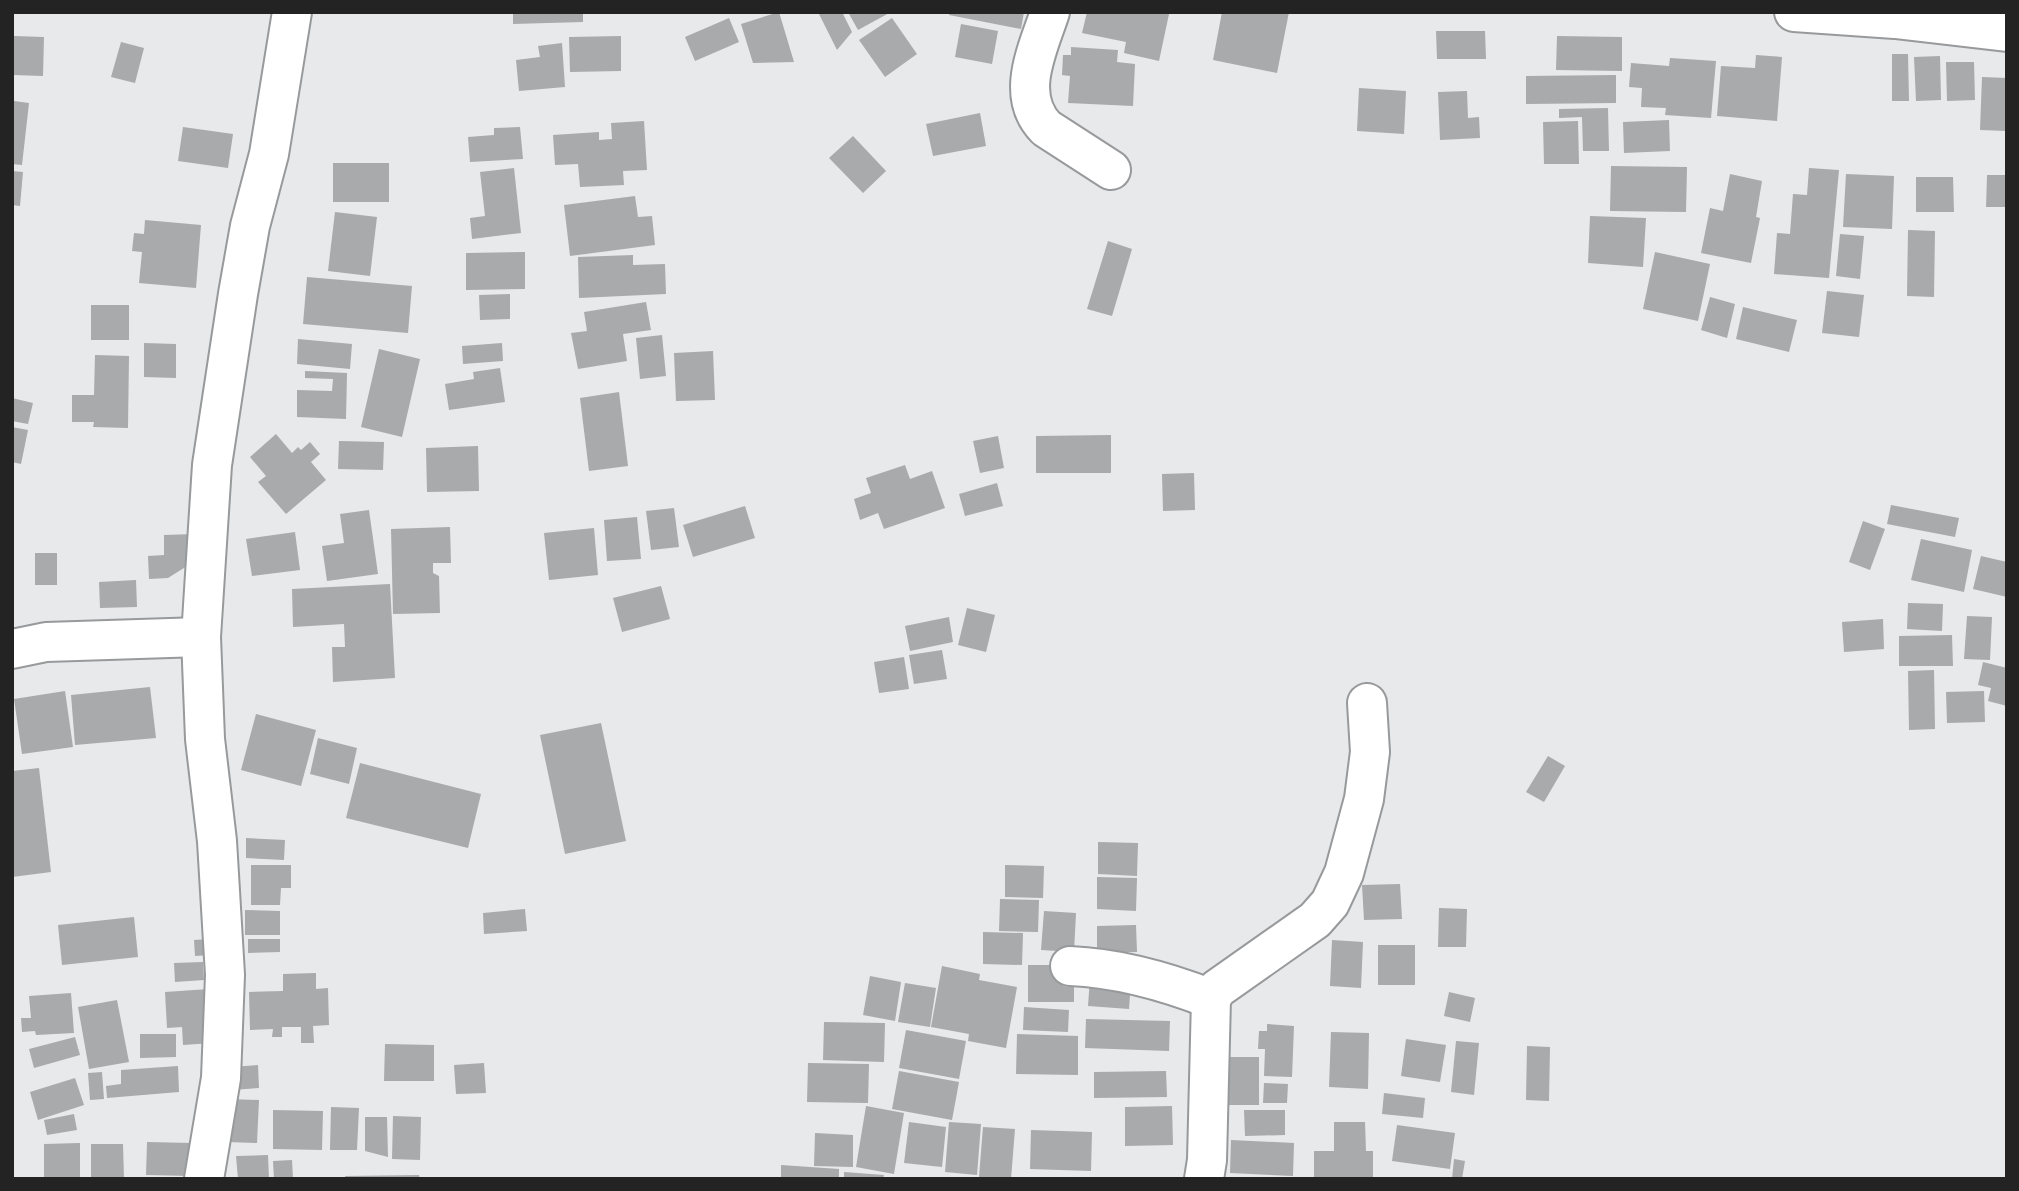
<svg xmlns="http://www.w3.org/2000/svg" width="2019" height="1191" font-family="'Noto Serif',serif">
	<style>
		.building { fill: #a8aaab }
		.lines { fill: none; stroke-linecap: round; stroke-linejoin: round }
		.minor-casing { stroke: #97999b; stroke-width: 42 }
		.tertiary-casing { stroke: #97999b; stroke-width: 42 }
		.minor { stroke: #fff; stroke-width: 38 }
		.tertiary { stroke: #fff; stroke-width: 38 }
	</style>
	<rect width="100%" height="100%" fill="#e7e9ea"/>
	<g class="building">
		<path d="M513,12H583V22L513,24Z"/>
		<path d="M779,12L794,62L753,63L741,24Z"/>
		<path d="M818,12H842L852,32L837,50Z"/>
		<path d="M848,12H891L858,30Z"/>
		<path d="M950,12H1024L1021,29L949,15Z"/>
		<path d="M1087,12L1169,14L1159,61L1124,53L1126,42L1082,33Z"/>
		<path d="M1222,12H1289L1277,73L1213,60Z"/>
		<path d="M729,18L739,42L695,61L685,37Z"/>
		<path d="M892,18L917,54L885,77L859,40Z"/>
		<path d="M961,24L998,31L992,64L955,57Z"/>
		<path d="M1436,31H1485L1486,59H1437Z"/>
		<path d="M14,36L44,37L43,76L13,75Z"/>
		<path d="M621,36V71L570,72L569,37Z"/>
		<path d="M1557,36L1622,37V71L1556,70Z"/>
		<path d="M121,42L144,48L135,83L111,77Z"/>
		<path d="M562,43L565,87L519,91L516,60L540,57L538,46Z"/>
		<path d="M1071,47L1118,50L1117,62L1135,64L1133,106L1068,103L1070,76L1062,75L1063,55H1071Z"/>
		<path d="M1892,54H1908L1909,101H1892Z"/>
		<path d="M1756,55L1782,57L1777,121L1717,116L1721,66L1755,68Z"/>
		<path d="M1940,56L1941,100L1916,101L1914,57Z"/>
		<path d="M1670,58L1716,61L1711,118L1665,115L1666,108L1641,107L1642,88L1629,87L1631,63L1669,66Z"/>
		<path d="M1946,62H1974L1975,100L1947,101Z"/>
		<path d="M1616,75V103L1526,104V76Z"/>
		<path d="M1982,77L2007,78V131L1980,130Z"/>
		<path d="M1359,88L1406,91L1404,134L1357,131Z"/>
		<path d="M1467,91L1468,118L1479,117L1480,138L1440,140L1438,92Z"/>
		<path d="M14,101L29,103L22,165L12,164Z"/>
		<path d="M1608,108L1609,151H1583L1582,117L1559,118V109Z"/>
		<path d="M980,113L986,146L933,156L926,124Z"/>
		<path d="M1669,120L1670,151L1624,153L1623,122Z"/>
		<path d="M644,121L647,170L623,171L624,185L580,187L578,164L555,165L553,135L599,132V140L612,139L611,123Z"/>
		<path d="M1578,121L1579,164H1544L1543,122Z"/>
		<path d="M183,127L233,134L228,168L178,161Z"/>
		<path d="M520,127L523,159L470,162L468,137L494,135V128Z"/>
		<path d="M853,136L886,171L863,193L829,158Z"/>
		<rect x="333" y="163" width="56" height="39"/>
		<path d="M1611,166L1687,167L1686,212L1610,211Z"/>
		<path d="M514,168L521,233L472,239L470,218L485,216L480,172Z"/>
		<path d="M1809,168L1839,170L1829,278L1774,274L1777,233L1790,234L1793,194L1807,195Z"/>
		<path d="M12,171L23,172L20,206L12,205Z"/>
		<path d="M1730,174L1762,181L1756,217L1760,218L1751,263L1701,253L1710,208L1723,211Z"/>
		<path d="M1846,174L1894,176L1892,229L1843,227Z"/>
		<path d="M1987,175H2007V207H1986Z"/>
		<path d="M1916,177H1953L1954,212H1916Z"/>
		<path d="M635,196L638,217L652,216L655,245L570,256L564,205Z"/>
		<path d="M335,212L377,217L370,276L328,271Z"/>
		<path d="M1590,216L1646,218L1643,267L1588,263Z"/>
		<path d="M145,220L201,225L196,288L139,283L142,252L132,251L134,233L144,234Z"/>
		<path d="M1908,230L1935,231L1934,297L1907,296Z"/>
		<path d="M1840,234L1864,236L1860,279L1836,276Z"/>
		<path d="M1108,241L1132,249L1112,316L1087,309Z"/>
		<path d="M525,252V289L466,290V253Z"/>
		<path d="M1655,252L1710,264L1698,321L1643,309Z"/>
		<path d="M633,255V265L665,264L666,294L579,298L578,257Z"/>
		<path d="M307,277L412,286L408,333L303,324Z"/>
		<path d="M1827,291L1864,295L1859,337L1822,333Z"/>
		<path d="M510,294V319L480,320L479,295Z"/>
		<path d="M1710,297L1735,304L1727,338L1701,330Z"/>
		<path d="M646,302L651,330L623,334L627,361L578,369L571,333L587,331L584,312Z"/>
		<rect x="91" y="305" width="38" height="35"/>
		<path d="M1743,307L1797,320L1789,352L1736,339Z"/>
		<path d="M662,335L666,376L640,379L636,338Z"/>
		<path d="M298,339L352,344L350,369L297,364Z"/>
		<path d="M144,343L176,344V378L144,377Z"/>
		<path d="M502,343L503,361L463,364L462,346Z"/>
		<path d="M379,349L420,359L402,437L361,427Z"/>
		<path d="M713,351L715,400L676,401L674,353Z"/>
		<path d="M95,355L129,356L128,428L93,427L94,422H72V395H94Z"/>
		<path d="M500,368L505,402L449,410L445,384L474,379L473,372Z"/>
		<path d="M305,371L347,373L346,419L297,417V390L332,391L333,379L305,378Z"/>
		<path d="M619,392L628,466L589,471L580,398Z"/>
		<path d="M12,398L33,403L28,424L12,421Z"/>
		<path d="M12,427L28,430L21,464L12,462Z"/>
		<path d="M276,434L292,453L298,447L301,450L310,442L320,454L311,462L326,480L286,514L258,482L266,476L250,457Z"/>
		<path d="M1111,435V473H1036V436Z"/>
		<path d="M998,436L1004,468L980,473L973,441Z"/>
		<path d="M339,441L384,442L383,470L338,469Z"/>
		<path d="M478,446L479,491L427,492L426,448Z"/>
		<path d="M905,465L910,479L932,471L945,508L884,529L878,513L860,520L854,499L871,493L866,478Z"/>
		<path d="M1194,473L1195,510L1163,511L1162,474Z"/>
		<path d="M997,483L1003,506L965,516L959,494Z"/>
		<path d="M1891,505L1959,518L1955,537L1887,524Z"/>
		<path d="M745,506L755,538L693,557L683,525Z"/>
		<path d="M674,508L679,547L651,550L646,511Z"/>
		<path d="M369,510L378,574L327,581L322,546L344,543L340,514Z"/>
		<path d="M637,517L641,559L607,561L604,520Z"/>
		<path d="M1863,521L1885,529L1870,570L1849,562Z"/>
		<path d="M450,527L451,563H433V573L439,576L440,613L393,614L391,529Z"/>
		<path d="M594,528L598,575L549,580L544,533Z"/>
		<path d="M295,532L300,570L252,576L246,539Z"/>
		<path d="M194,534L195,561L168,578L149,579L148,556L164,555V535Z"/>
		<path d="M1921,539L1972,550L1964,592L1911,580Z"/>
		<rect x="35" y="553" width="22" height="32"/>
		<path d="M1981,556L2007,562V597L1973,589Z"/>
		<path d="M136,580L137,607L100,608L99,582Z"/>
		<path d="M390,584L395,678L333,682L332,647H345L344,624L293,627L292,589Z"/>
		<path d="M661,586L670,619L622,632L613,598Z"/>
		<path d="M1908,603L1943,604L1942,631L1907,629Z"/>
		<path d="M967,608L995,615L986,652L958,645Z"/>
		<path d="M1967,616L1992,617L1990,660L1964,659Z"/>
		<path d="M949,617L953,642L910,651L905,626Z"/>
		<path d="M1883,619L1884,649L1844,652L1842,622Z"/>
		<path d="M1952,635L1953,666H1899V636Z"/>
		<path d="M942,650L947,679L914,684L909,655Z"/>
		<path d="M904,657L909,689L879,693L874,662Z"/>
		<path d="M1983,662L2007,668V706L1988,701L1991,688L1978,685Z"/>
		<path d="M1934,670L1935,729L1909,730L1908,671Z"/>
		<path d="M150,687L156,738L75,745L71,695Z"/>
		<path d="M65,691L73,747L22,754L14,699Z"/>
		<path d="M1984,691L1985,722L1947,723L1946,692Z"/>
		<path d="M256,714L316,730L301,786L241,770Z"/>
		<path d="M601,723L626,841L565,854L540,735Z"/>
		<path d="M318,738L357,748L349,784L310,774Z"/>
		<path d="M1548,756L1565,766L1544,802L1526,792Z"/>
		<path d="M360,763L481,794L468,848L346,818Z"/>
		<path d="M39,768L51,872L12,877V771Z"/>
		<path d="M246,838L285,840L284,860L246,858Z"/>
		<path d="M1098,842L1138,843L1137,876L1098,874Z"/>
		<path d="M251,865H291V888H281L280,905H251Z"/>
		<path d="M1005,865L1044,866L1043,898L1005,897Z"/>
		<path d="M1097,877L1137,878L1136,911L1097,909Z"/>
		<path d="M1400,884L1402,919L1364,920L1362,885Z"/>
		<path d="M1000,899L1039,900L1038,932L999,931Z"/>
		<path d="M1439,908L1467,909L1466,947H1438Z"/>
		<path d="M525,909L527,931L484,934L483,913Z"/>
		<path d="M245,910L280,911V935H245Z"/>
		<path d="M1044,911L1076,913L1074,952L1041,950Z"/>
		<path d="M134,917L138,957L62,965L58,925Z"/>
		<path d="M1136,925L1137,952L1097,953V926Z"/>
		<path d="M983,932L1023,933L1022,965L983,964Z"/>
		<path d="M210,939L211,955L195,956L194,940Z"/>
		<path d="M248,939H280V952L248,953Z"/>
		<path d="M1332,940L1363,942L1361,988L1330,986Z"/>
		<rect x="1378" y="945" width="37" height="40"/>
		<path d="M203,962L204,980L175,982L174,963Z"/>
		<path d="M1028,965H1063V986L1074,987V1002H1028Z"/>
		<path d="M942,966L980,974L979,980L1017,987L1006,1048L968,1041L969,1034L931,1027Z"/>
		<path d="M316,973V989L328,988L329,1025L313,1026L314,1043H301V1027H282V1037H272L273,1029L250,1030L249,992L283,991V974Z"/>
		<path d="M870,976L901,982L895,1021L863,1015Z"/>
		<path d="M1090,978L1131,981L1129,1009L1088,1006Z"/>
		<path d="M905,983L936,988L930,1027L898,1022Z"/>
		<path d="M209,989L212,1043L183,1045L182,1027L167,1028L165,992Z"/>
		<path d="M1449,992L1475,998L1470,1022L1444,1016Z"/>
		<path d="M71,993L74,1033L36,1035L35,1031L22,1032L21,1018H31L29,996Z"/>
		<path d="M117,1000L129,1062L89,1069L78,1007Z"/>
		<path d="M1024,1007L1069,1010L1068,1032L1023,1030Z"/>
		<path d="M1086,1019L1170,1021L1169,1051L1085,1048Z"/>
		<path d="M824,1022L885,1023L884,1062L823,1060Z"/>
		<path d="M1267,1024L1294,1026L1292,1077L1264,1076L1265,1049H1258L1259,1031H1267Z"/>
		<path d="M906,1030L966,1041L959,1079L899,1068Z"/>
		<path d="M1331,1032L1369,1033L1368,1089L1329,1087Z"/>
		<path d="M140,1034H176V1057L140,1058Z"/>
		<path d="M1017,1034L1078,1036V1075L1016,1074Z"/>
		<path d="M75,1037L80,1055L34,1068L29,1049Z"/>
		<path d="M1406,1039L1446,1045L1440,1082L1401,1076Z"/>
		<path d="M1456,1041L1479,1043L1474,1095L1451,1092Z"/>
		<path d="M385,1044L434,1045V1081H384Z"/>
		<path d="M1527,1046L1550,1047L1549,1101L1526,1100Z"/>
		<path d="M1228,1057H1259V1105H1219Z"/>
		<path d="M484,1063L486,1093L456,1094L454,1065Z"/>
		<path d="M808,1063L869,1064L868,1103L807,1102Z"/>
		<path d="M258,1065L259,1088L232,1090L231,1067Z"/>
		<path d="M178,1066L179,1092L107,1098L106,1086L121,1084V1070Z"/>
		<path d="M899,1071L959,1082L952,1120L892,1109Z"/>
		<path d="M1166,1071L1167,1097L1094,1098V1072Z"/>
		<path d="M102,1072L104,1099L90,1100L88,1073Z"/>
		<path d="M75,1078L84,1105L38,1120L30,1092Z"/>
		<path d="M1264,1083L1288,1084L1287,1103H1263Z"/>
		<path d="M1384,1093L1425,1098L1423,1118L1382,1114Z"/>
		<path d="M229,1099L259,1100L257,1143L227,1142Z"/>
		<path d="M866,1106L904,1113L894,1174L856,1167Z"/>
		<path d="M1172,1106L1173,1145L1125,1146V1107Z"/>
		<path d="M331,1107L359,1108L357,1150H330Z"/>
		<path d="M273,1110L323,1111L322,1150L273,1149Z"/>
		<path d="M1244,1110H1285V1135L1245,1136Z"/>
		<path d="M74,1114L77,1130L47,1135L44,1120Z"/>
		<path d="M393,1116L421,1117L420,1160L392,1159Z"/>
		<path d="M365,1117H387L388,1157L365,1151Z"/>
		<path d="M909,1122L946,1127L942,1167L904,1163Z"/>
		<path d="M949,1122L981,1124L977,1175L945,1172Z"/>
		<path d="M1334,1122H1365L1366,1151H1373V1179H1314V1151H1334Z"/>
		<path d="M1397,1125L1455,1133L1450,1169L1392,1161Z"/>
		<path d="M983,1127L1015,1129L1011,1179L979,1177Z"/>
		<path d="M1031,1130L1092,1132L1091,1171L1030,1169Z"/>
		<path d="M815,1133L853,1135V1167L814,1166Z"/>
		<path d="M1231,1140L1294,1143L1293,1176L1230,1173Z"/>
		<path d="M147,1142L192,1143L191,1176L146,1175Z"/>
		<path d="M80,1143V1179H44V1144Z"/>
		<path d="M91,1144H123L124,1179H91Z"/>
		<path d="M268,1155L269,1179H238L236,1156Z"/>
		<path d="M1454,1159L1465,1161L1462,1179H1452Z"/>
		<path d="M292,1160L293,1179H274L273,1161Z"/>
		<path d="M781,1165L839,1169V1179H781Z"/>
		<path d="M844,1172L884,1175L883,1179H844Z"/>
		<path d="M419,1175L420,1179H345V1176Z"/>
	</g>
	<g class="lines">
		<defs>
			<g id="minor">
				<path d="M1050,12C1038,49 1014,95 1046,128L1111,170"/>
				<path d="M12,649L46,642L201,637"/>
				<path d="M1070,966C1119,968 1165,981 1211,999"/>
				<path d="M204,1179L221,1078L225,975L217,841L205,739L201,637L212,465L238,294L250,226L269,154L292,12"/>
				<path d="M1204,1179L1207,1160L1211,999L1217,989L1315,920L1330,903L1344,873L1364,799L1370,752L1367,703"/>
			</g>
			<path id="tertiary" d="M1794,12L1895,19L2007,32"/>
		</defs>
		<use href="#minor" class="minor-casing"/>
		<use href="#tertiary" class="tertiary-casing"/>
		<use href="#minor" class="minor"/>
		<use href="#tertiary" class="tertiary"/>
	</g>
	<rect width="2019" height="1191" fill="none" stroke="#232324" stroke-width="28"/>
</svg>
